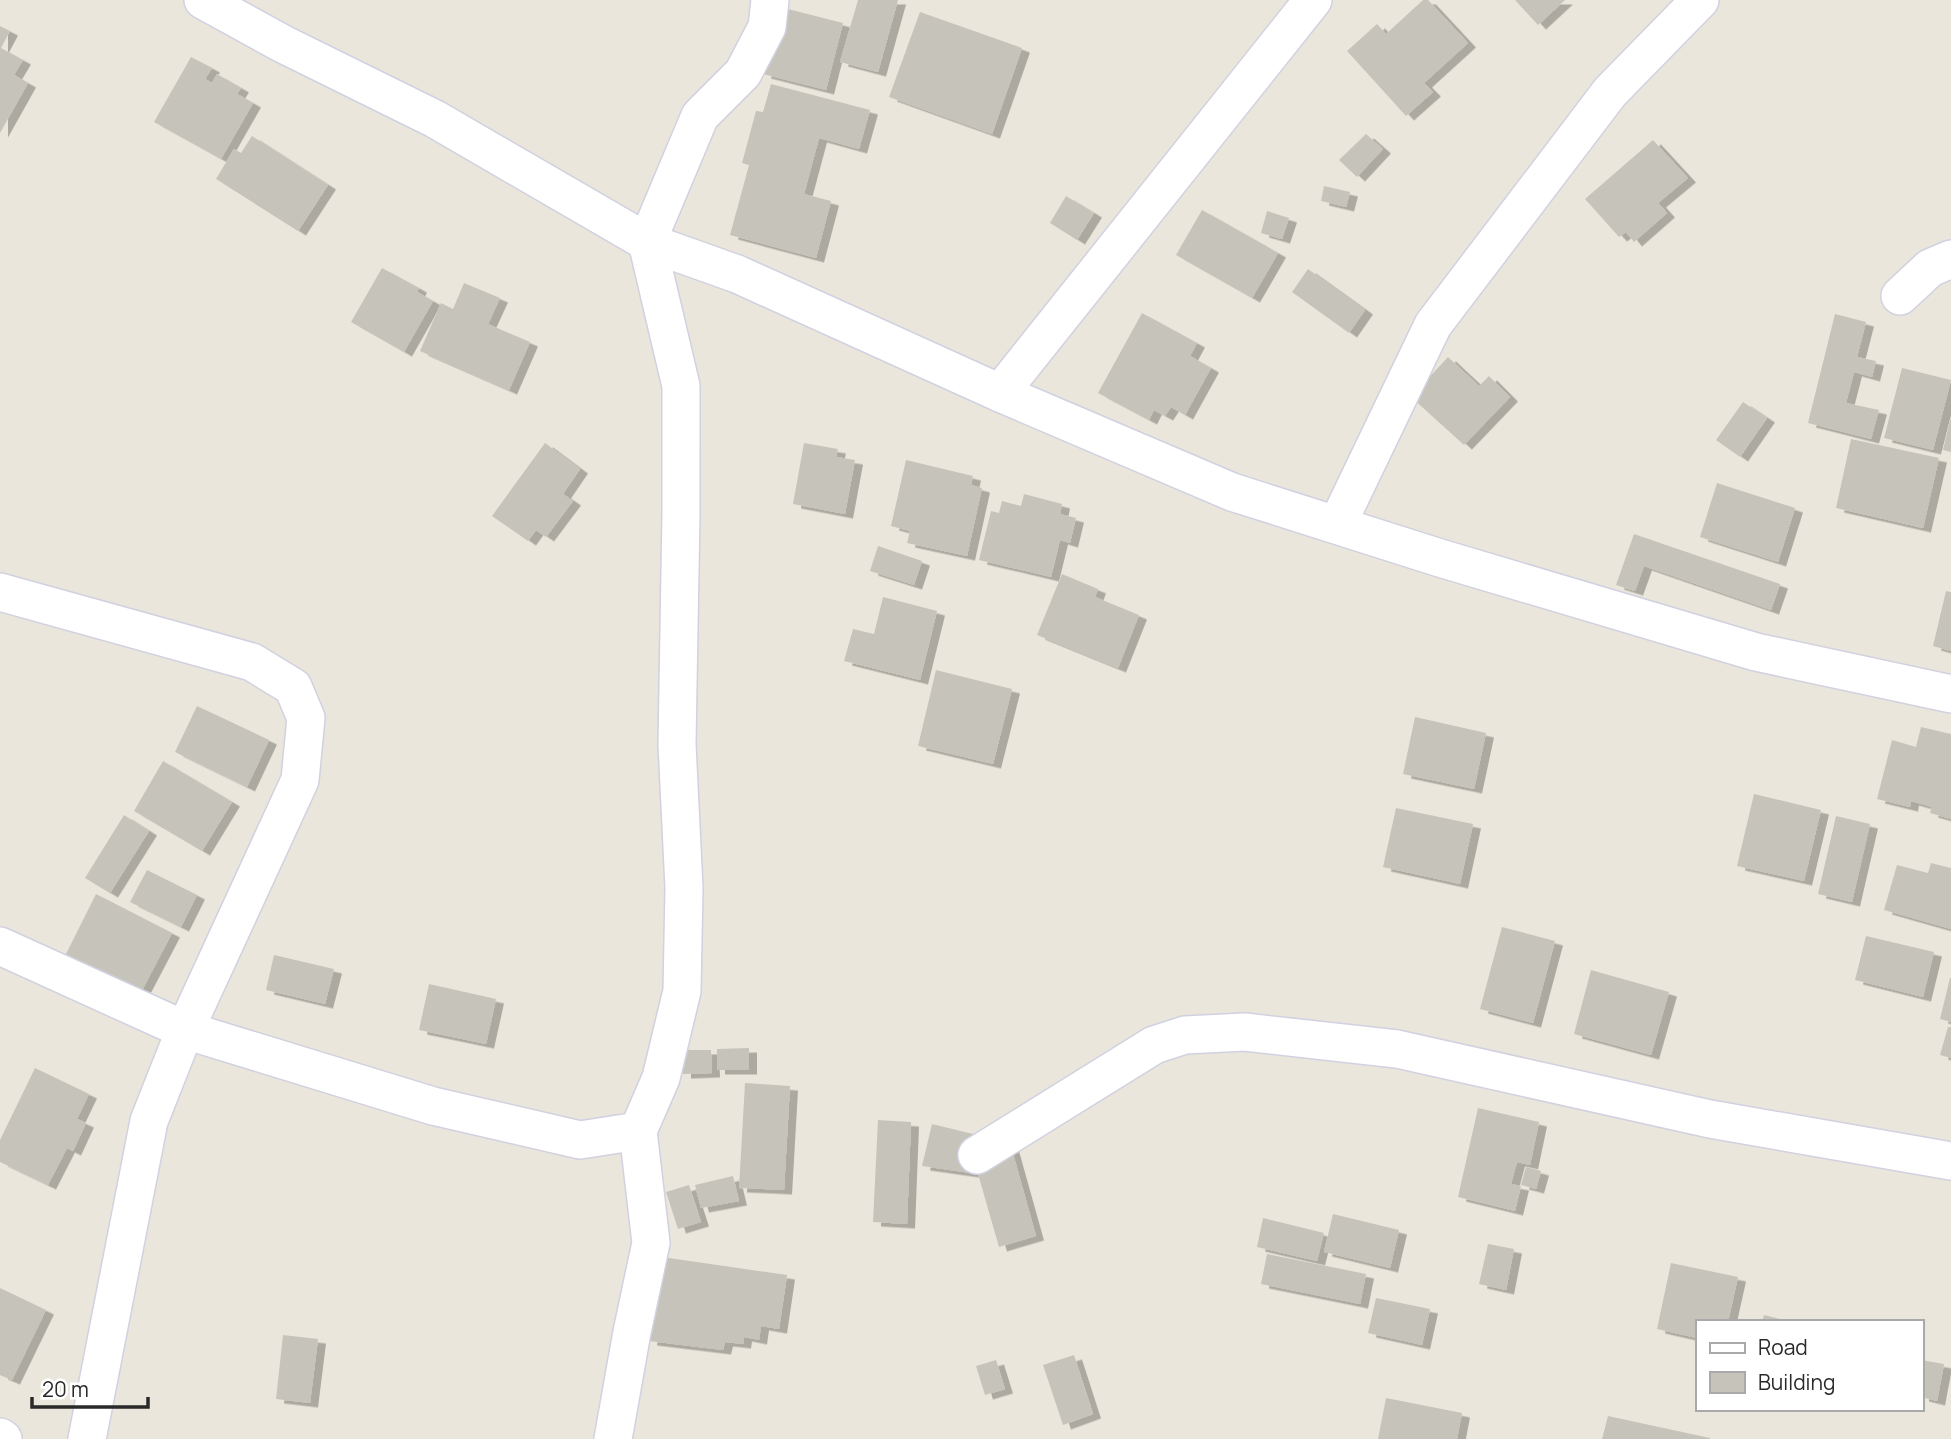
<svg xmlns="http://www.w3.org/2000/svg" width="1951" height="1439" font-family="Manrope,sans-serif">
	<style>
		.building { fill: #c6c4ba; filter: url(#shadow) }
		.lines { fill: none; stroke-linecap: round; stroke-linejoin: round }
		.street-casing { stroke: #d1d1e1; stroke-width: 40 }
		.street { stroke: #fff; stroke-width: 37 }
	</style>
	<defs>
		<filter id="shadow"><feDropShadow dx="8" dy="4.5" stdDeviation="0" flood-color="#0004"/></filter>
	</defs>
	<rect width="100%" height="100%" fill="#eae6db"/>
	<g class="building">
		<path d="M858,0H898L878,72L840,62Z"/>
		<path d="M1423,0H1428L1468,43L1424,83L1433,92L1406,116L1347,51L1377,24L1386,34Z"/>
		<path d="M1515,0H1565L1538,25Z"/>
		<path d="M780,7L843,23L826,90L763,74Z"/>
		<path d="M920,12L1022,48L992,134L889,97Z"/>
		<path d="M0,26L10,31L1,48L23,60L14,75L28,83L0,133Z"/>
		<path d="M191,57L212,68L205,79L212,83L217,74L241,88L237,94L253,103L221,159L154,122Z"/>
		<path d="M771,84L870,110L859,149L819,138L804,194L831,201L816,258L730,235L749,165L742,163L756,111L763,112Z"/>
		<path d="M1366,134L1383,149L1357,177L1339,160Z"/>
		<path d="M252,136L328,185L298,231L216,179L234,149L241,153Z"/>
		<path d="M1653,140L1688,178L1658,203L1667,213L1634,242L1626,232L1619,237L1585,199Z"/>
		<path d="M1324,186L1350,192L1346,207L1321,201Z"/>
		<path d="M1066,196L1094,213L1077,240L1050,223Z"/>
		<path d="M1202,210L1278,253L1252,298L1176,255Z"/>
		<path d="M1267,211L1289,218L1282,239L1261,233Z"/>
		<path d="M382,268L419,288L417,292L433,301L404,352L351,322Z"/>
		<path d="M1308,269L1365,310L1349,333L1292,292Z"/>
		<path d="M464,283L500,298L488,324L530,342L509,390L420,351L441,303L453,309Z"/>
		<path d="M1142,313L1197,343L1190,356L1211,368L1185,415L1171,407L1165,416L1154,410L1149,420L1098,393Z"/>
		<path d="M1835,314L1866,322L1857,357L1876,361L1872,377L1854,372L1846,403L1879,410L1871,439L1808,423Z"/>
		<path d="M1448,357L1479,386L1489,376L1510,397L1464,445L1411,397Z"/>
		<path d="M1902,368L1951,380L1933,450L1884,438Z"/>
		<path d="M1743,402L1767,418L1740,457L1716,440Z"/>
		<path d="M1950,420H1951V452L1943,450Z"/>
		<path d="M1851,439L1939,458L1923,528L1836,508Z"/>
		<path d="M545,443L580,469L563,494L573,501L546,537L536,530L528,541L492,516Z"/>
		<path d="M804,443L838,449L836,457L855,460L845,514L793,504Z"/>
		<path d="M906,460L973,476L971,485L982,488L967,556L907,543L910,531L891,526Z"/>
		<path d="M1717,483L1795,508L1778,562L1700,537Z"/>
		<path d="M1024,494L1062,504L1060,514L1076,518L1070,543L1060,540L1051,577L979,560L991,511L999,513L1002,501L1021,506Z"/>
		<path d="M1634,534L1780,584L1771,610L1644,566L1635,591L1616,585Z"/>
		<path d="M878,546L922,561L914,585L870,571Z"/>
		<path d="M1062,574L1098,589L1095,597L1139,615L1118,668L1037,635Z"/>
		<path d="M1946,591L1951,592V651L1933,646Z"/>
		<path d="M883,597L937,611L920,680L844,661L853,629L874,634Z"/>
		<path d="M936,670L1012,689L993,764L918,746Z"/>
		<path d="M197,706L269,740L247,787L175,752Z"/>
		<path d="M1415,717L1486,733L1474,789L1403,774Z"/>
		<path d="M1921,727L1951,734V819L1930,813L1932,807L1911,801L1910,807L1877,799L1892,740L1916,747Z"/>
		<path d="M163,761L232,802L202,851L134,811Z"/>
		<path d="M1754,794L1821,810L1804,881L1737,866Z"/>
		<path d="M1396,808L1473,824L1460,884L1383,867Z"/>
		<path d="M124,815L149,831L110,893L85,878Z"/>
		<path d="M1836,816L1870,824L1852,902L1818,894Z"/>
		<path d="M1931,863L1951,868V929L1884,910L1897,865L1928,873Z"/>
		<path d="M147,870L197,895L181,927L130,902Z"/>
		<path d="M96,894L172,933L139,996L64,958Z"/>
		<path d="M1502,927L1555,941L1533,1023L1480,1009Z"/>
		<path d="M1866,936L1934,952L1923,997L1855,980Z"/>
		<path d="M274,955L334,969L325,1004L266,990Z"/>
		<path d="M1591,970L1669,992L1651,1055L1574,1034Z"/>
		<path d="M1950,978H1951V1022L1940,1019Z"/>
		<path d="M429,984L496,999L486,1044L419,1030Z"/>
		<path d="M1948,1027H1951V1058L1940,1055Z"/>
		<path d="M749,1048V1070H717V1049Z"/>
		<path d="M683,1050H711L712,1073L683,1074Z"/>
		<path d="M35,1068L89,1094L77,1119L86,1123L73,1151L67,1148L48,1185L0,1162V1140Z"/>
		<path d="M745,1083L790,1086L784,1190L739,1188Z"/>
		<path d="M1478,1108L1539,1122L1530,1165L1517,1162L1511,1184L1521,1186L1515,1211L1458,1197Z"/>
		<path d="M878,1120L911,1122L907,1224L873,1222Z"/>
		<path d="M932,1124L1010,1143L1036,1236L999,1247L978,1174L922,1166Z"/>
		<path d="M1526,1167L1541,1171L1536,1189L1521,1185Z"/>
		<path d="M733,1176L739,1201L701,1208L695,1185Z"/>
		<path d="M689,1185L701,1222L678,1229L666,1192Z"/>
		<path d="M1333,1214L1399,1230L1390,1268L1324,1252Z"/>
		<path d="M1263,1218L1324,1233L1317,1261L1257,1247Z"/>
		<path d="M1488,1244L1514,1249L1506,1290L1479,1284Z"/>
		<path d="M1267,1254L1366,1274L1360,1304L1261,1284Z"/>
		<path d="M662,1257L787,1275L779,1329L761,1326L759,1340L744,1337L743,1344L725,1342L723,1350L649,1341Z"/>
		<path d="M1671,1263L1738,1277L1728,1322H1697V1338L1657,1329Z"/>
		<path d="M0,1288L46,1310L12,1380L0,1375Z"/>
		<path d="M1376,1298L1430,1309L1422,1345L1368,1333Z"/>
		<path d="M1764,1315L1788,1321V1322H1762Z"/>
		<path d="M283,1335L318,1339L310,1403L276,1399Z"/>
		<path d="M1074,1355L1093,1414L1063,1425L1043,1365Z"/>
		<path d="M996,1360L1005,1389L985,1395L976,1366Z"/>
		<path d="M1921,1360L1944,1364L1937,1401L1921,1397Z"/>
		<path d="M1386,1398L1462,1413L1457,1439H1378Z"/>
		<path d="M1608,1416L1710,1438V1439H1602Z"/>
	</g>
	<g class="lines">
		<defs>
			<g id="street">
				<path d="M203,0L283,44L435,119L647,242L737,274L1000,393L1232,492L1440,558L1756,652L1951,694"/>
				<path d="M1900,296L1930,268L1951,259"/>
				<path d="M1000,393L1313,0"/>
				<path d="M1337,525L1433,325L1610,92L1700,0"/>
				<path d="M0,592L252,662L293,687L306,718L300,780L185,1030L149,1121L87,1439"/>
				<path d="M0,946L185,1030L433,1106L580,1140L638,1131L661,1078L682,991L684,888L677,744L681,513V386L647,242L700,116L743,73L767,27L770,0"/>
				<path d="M977,1155L1154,1045L1185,1035L1245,1032L1397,1049L1710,1119L1951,1161"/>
				<path d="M0,1437L3,1439"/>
				<path d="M613,1439L632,1332L651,1243L638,1131"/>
			</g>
		</defs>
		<use href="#street" class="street-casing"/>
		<use href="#street" class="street"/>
	</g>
	<rect x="1696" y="1320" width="228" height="91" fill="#ffffff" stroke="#a9a9a9" stroke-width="2"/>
	<rect x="1710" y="1343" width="35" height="10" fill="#ffffff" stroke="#a9a9a9" stroke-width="2"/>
	<text x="1758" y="1355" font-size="21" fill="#292929">Road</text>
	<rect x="1710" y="1372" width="35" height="21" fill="#c6c4ba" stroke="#a9a9a9" stroke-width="2"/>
	<text x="1758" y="1390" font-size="21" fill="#292929">Building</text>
	<path d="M32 1397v10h116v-10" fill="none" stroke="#292929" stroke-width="3.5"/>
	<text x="42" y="1397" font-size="21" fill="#292929" stroke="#ffffff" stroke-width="5" paint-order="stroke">20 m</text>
</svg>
